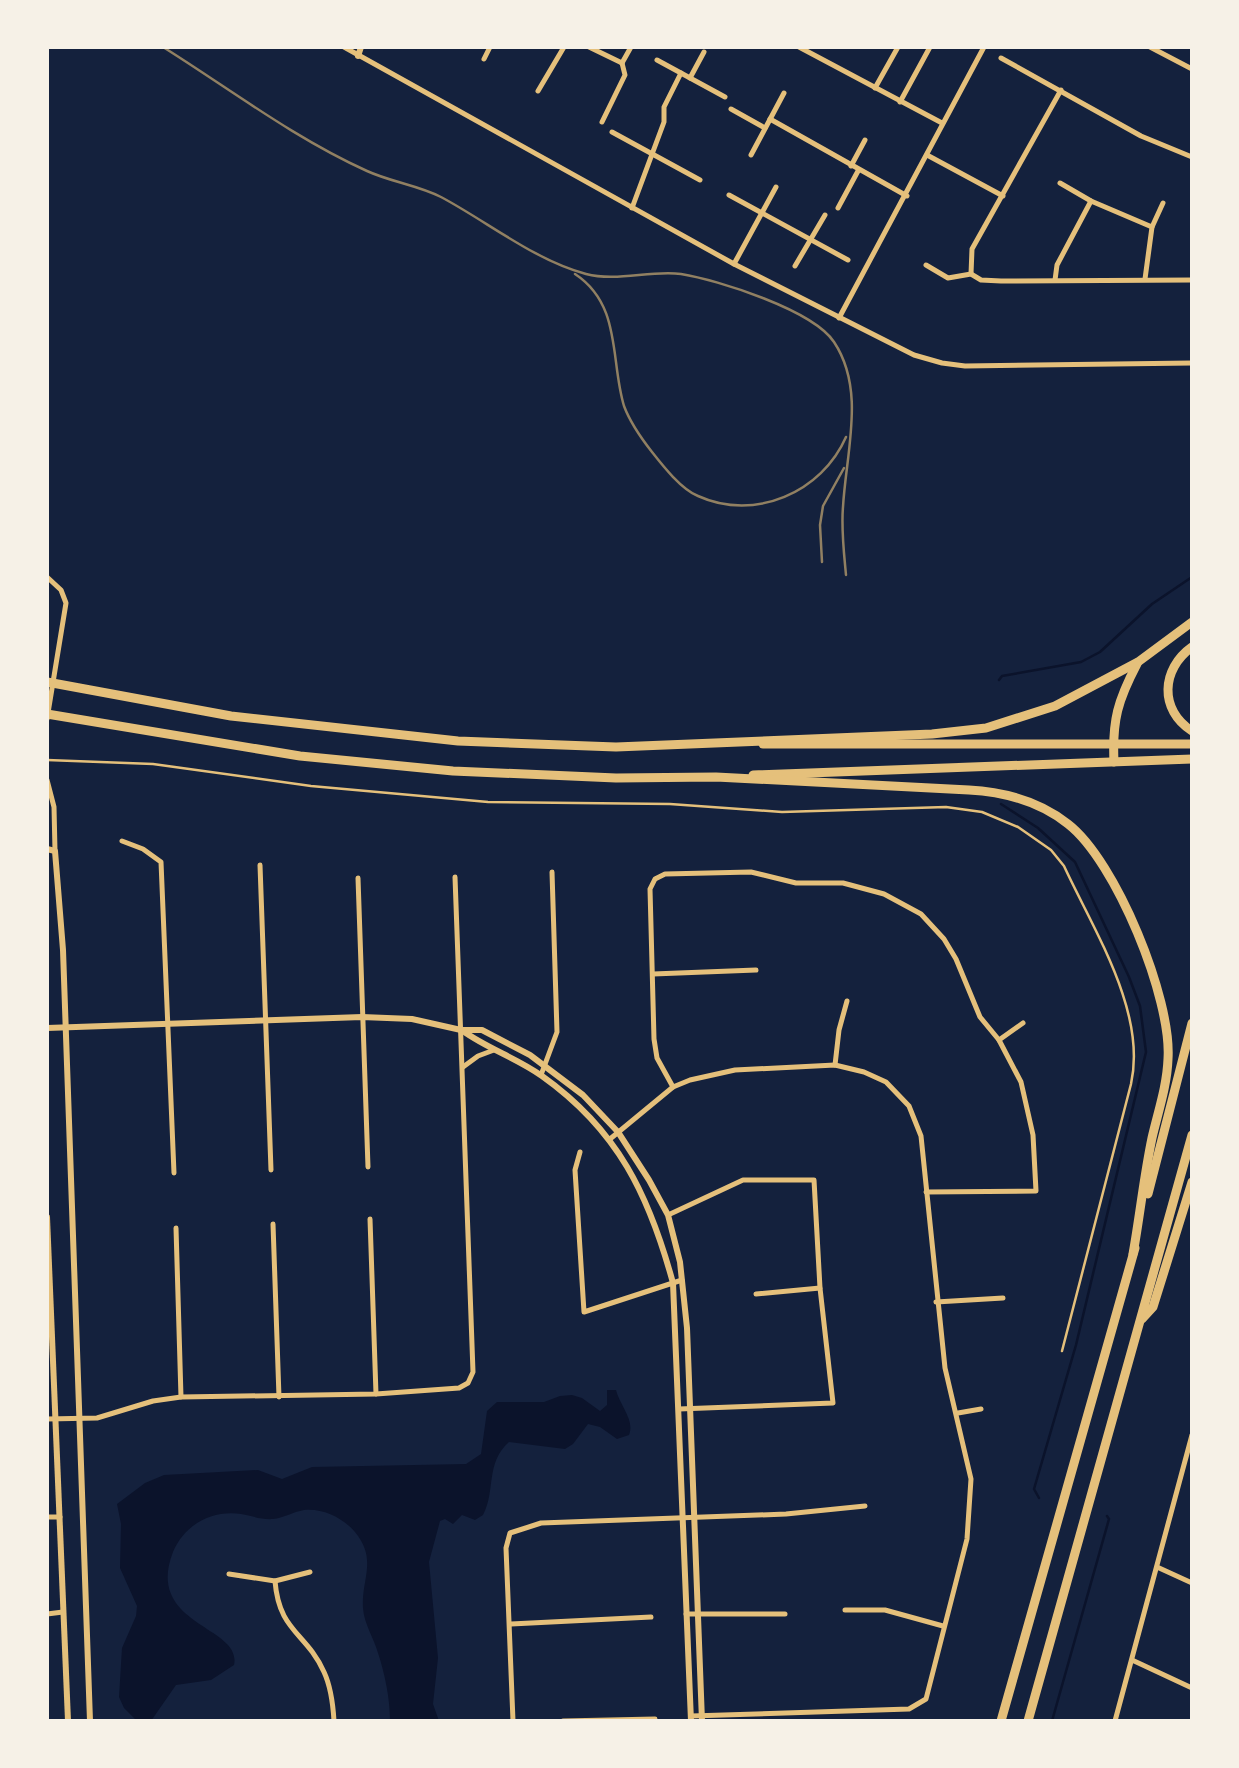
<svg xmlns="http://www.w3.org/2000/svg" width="1239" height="1768" font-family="'Public Sans',sans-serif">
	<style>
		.water { fill: #0b132b }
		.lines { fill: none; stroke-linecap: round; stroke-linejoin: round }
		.stream { stroke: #0b132b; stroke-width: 2.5 }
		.service { stroke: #e5c07b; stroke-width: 2.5 }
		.minor { stroke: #e5c07b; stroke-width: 5 }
		.tertiary { stroke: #e5c07b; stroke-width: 6 }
		.trunk { stroke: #e5c07b; stroke-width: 9 }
		.motorway { stroke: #e5c07b; stroke-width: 9 }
		.rail { stroke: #918062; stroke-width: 2.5 }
	</style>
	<rect width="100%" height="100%" fill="#14213d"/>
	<path class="water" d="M607,1390H616C620,1406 635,1420 629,1435L617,1439L600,1427L588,1424L573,1444L565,1449L509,1442C485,1463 496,1491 483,1515L475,1520L462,1515L453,1524L445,1519L440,1521L429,1562L438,1658L433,1704L439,1721H390C390,1699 385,1674 378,1653C374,1638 364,1624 363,1608C361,1579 378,1560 355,1532C343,1518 323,1508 304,1510C293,1512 283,1518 273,1519C263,1520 252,1516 241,1514C212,1510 185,1524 173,1552C144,1626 243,1626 234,1665L211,1680L176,1685L151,1721H137L124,1708L119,1697L122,1648L136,1616L137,1606L120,1568L121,1524L117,1504L145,1483L164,1475L258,1470L282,1479L312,1467L466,1464L481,1454L487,1411L497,1402H544L560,1396L572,1395L582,1398L600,1411L607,1405Z"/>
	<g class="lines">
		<g class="stream">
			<path d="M999,680L1002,676L1081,662L1100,652L1152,604L1192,577"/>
			<path d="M1001,804L1038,828L1075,862L1129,977L1140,1006L1146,1052L1076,1345L1034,1489L1039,1498"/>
			<path d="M1052,1721L1109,1519L1107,1516"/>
		</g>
		<path class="service" d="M47,760L153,764L311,786L488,802L670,804L782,812L946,807L982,812L1018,827L1051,850L1064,866C1094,931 1147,1012 1131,1084L1062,1351"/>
		<g class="minor">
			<path d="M344,47L734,264L914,355L942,363L965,366L1192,363"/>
			<path d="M589,47L622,63"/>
			<path d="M799,47L942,123"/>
			<path d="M1150,47L1192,69"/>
			<path d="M1001,58L1141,136L1192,157"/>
			<path d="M484,59L490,47"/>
			<path d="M657,60L725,97"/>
			<path d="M622,63L631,47"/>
			<path d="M690,78L704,52"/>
			<path d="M875,88L898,47"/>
			<path d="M538,91L564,47"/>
			<path d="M900,102L930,47"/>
			<path d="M731,109L765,128"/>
			<path d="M770,119L907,196"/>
			<path d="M602,122L625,75L622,63"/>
			<path d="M612,132L700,180"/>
			<path d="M751,155L784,93"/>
			<path d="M927,155L1003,196"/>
			<path d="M851,166L865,140"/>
			<path d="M1060,183L1091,201L1152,227"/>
			<path d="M729,195L848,260"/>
			<path d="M632,208L664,122V107L681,73"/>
			<path d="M838,208L858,171"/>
			<path d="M734,264L776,187"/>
			<path d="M926,265L948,278L971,274L981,280L1001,281L1192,280"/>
			<path d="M795,266L825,215"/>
			<path d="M971,274L972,249L1061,90"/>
			<path d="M1145,279L1152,227L1163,203"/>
			<path d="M1055,280L1057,265L1091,201"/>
			<path d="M839,318L984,47"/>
			<path d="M47,577L61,590L66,603L47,719"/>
			<path d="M47,780L54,807L55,851"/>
			<path d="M122,841L143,849L161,862L174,1173"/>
			<path d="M260,865L271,1170"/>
			<path d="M358,878L368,1167"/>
			<path d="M653,974L756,970"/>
			<path d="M999,1040L1023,1023"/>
			<path d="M835,1065L839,1030L847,1001"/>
			<path d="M463,1067L478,1056L494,1050"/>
			<path d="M541,1075L557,1032L552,872"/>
			<path d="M673,1087L657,1058L654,1039L650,889L655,879L665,874L751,872L796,883H843L884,894L921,914L944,939L956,959L980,1017L999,1040L1021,1082L1033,1135L1036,1191L926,1192"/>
			<path d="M610,1139L673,1087L690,1080L735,1070L835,1065L864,1072L886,1082L909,1106L921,1136L945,1368L971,1479L967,1539L926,1699L909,1709L691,1716"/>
			<path d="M580,1152L575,1170L584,1312L682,1280"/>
			<path d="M668,1215L743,1180H814L820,1288L833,1403L679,1409"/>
			<path d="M370,1219L376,1394"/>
			<path d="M273,1224L279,1397"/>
			<path d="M176,1228L181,1397"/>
			<path d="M756,1294L820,1288"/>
			<path d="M936,1302L1003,1298"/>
			<path d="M958,1413L981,1409"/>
			<path d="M47,1419L97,1418L153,1401L181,1397L376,1394L459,1388L468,1383L473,1372L455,877"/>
			<path d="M47,1517H60"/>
			<path d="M1157,1567L1192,1583"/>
			<path d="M229,1574L275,1581L310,1572"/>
			<path d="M275,1581C279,1632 306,1632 324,1672C331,1687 333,1704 334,1721"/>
			<path d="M845,1610H885L943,1626"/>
			<path d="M47,1614L63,1612"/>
			<path d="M686,1614H785"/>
			<path d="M511,1624L651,1617"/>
			<path d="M1132,1660L1192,1688"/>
			<path d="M513,1721L506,1548L510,1533L541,1523L786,1514L865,1506"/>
			<path d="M563,1721L655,1719"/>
			<path d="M1115,1721L1192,1435"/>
		</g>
		<g class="tertiary">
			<path d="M358,56L361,47"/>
			<path d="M47,849L55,851L63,950L90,1721"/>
			<path d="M47,1028L362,1017L412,1019L461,1030H482L530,1055L583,1095L618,1132L649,1180L668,1215L680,1262L687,1328L702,1721"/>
			<path d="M463,1031C488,1049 517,1058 542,1076C618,1130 649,1195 673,1283L691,1721"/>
			<path d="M47,1217L68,1721"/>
		</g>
		<g class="trunk">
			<path d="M763,744H1192"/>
			<path d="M753,775L1192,759"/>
		</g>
		<g class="motorway">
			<path d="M1192,647C1161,669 1159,710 1192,731"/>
			<path d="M47,682L231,716L458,741L616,747L932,734L986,728L1055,706L1138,662L1192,622"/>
			<path d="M47,714L300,756L453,771L616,778L716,777L969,790C1005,792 1039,801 1068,824C1116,861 1172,999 1168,1059C1167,1086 1158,1112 1152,1138C1144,1176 1140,1215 1133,1254"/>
			<path d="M1114,762C1112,720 1118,700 1137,664"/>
			<path d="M1148,1194L1192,1023"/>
			<path d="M1142,1319L1153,1307L1192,1182"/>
			<path d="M1001,1721L1135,1248"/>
			<path d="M1028,1721L1192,1135"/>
		</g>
		<g class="rail">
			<path d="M163,47C230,89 294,138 367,171C391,182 417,185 441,197C488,222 534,260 586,274C617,282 650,270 681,274C718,280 813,310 834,342C866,390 846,452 843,507C841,529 844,553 846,575"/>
			<path d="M575,274C622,305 610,360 624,406C630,422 641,438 652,452C663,466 681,489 698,496C755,522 822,492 846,437"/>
			<path d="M822,562L820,525L823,506L844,468"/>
		</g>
	</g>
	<rect width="1239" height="1768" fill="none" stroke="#f6f1e7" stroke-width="98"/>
</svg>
